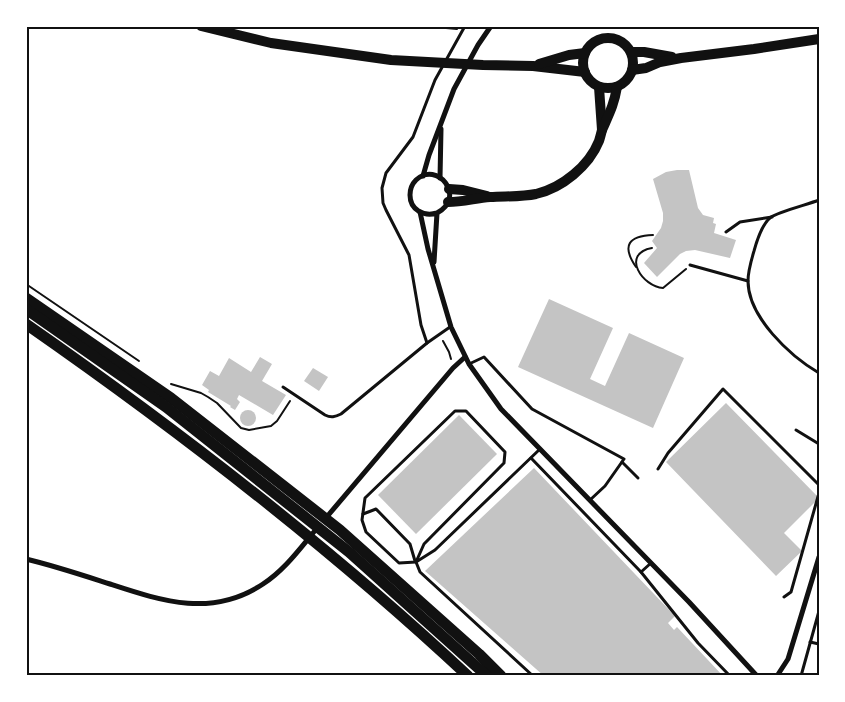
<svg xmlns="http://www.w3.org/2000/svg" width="845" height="702" font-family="Lato,sans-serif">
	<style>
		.building { fill: #c4c4c4 }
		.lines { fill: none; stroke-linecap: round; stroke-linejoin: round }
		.path { stroke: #111; stroke-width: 2 }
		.service { stroke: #111; stroke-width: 3 }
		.minor { stroke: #111; stroke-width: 5 }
		.trunk { stroke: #111; stroke-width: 10 }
		.motorway { stroke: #111; stroke-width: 11 }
		.neatline { fill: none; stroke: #111; stroke-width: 2 }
	</style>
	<rect width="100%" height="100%" fill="#fff"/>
	<g class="building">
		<path d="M677,170H689L698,208L703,215L714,218L713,223L716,224L714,233L736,240L730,258L695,250L686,251L680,254L657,277L644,263L657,248L652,241L661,228L663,221V213L653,179L666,172Z"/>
		<path d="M549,299L613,328L590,379L605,386L629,333L684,358L653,428L518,367Z"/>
		<path d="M260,357L272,364L262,381L286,395L273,415L239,395L237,399L240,402L235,410L230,407L231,406L208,392L209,390L202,385L210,371L219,376L229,358L251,372Z"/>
		<path d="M313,368L328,377L319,391L304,381Z"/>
		<path d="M726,403L819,498L784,533L802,551L776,576L666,462Z"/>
		<circle cx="248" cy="418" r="8"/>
		<path d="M459,415L497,454L416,534L378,495Z"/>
		<path d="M534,468L675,616L668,623L674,630L677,627L723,676H544L425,571Z"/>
	</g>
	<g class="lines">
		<g class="path">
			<path d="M424,26L457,29"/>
			<path d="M652,248C620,254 643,287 663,288L686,269"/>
			<path d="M636,267C621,245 629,236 653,235"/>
			<path d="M26,284L139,361"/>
			<path d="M443,341L449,352L451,359"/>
			<path d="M171,384L201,393L208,397L217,403L241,428L249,430L271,426L277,421L290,401"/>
		</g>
		<g class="service">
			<path d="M819,200C809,204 778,212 771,217C762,224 757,240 754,251C751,261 748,271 748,281C748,317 790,356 819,373"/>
			<path d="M726,232L740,222L772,217"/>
			<path d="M690,265L748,281"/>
			<path d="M427,343L421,325L409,255L386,210L383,203L382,188L386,173L413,137L435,80L465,26"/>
			<path d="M469,364L484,357L532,409L624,459L605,486L590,500"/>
			<path d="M283,387L325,415C331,418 335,417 341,414L427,343L450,327"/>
			<path d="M455,411H466L505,452L504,463L424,544L416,562L399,563L366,532L362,520L365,498Z"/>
			<path d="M796,430L819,444"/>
			<path d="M531,458L641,572"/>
			<path d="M622,462L638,478"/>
			<path d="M658,469L668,453L723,389L819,485"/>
			<path d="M363,514L376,509L410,544L415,561"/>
			<path d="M651,563L641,572L698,643L730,676"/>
			<path d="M784,597L791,592L819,493"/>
			<path d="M810,642L819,644"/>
			<path d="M533,676L420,572L416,562L435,550L540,449"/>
			<path d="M801,676L819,611"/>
		</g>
		<g class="minor">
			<path d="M423,176L429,155L454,89L478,45L491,26"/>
			<path d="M440,178L441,129"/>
			<path d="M420,212L428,249L451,327L469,364L501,409L689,602L757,676"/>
			<path d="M434,262L437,213C467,197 437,160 416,180C412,184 410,189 410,195C410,210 424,217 437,213"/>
			<path d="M325,519L453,368L465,357"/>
			<path d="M26,559C55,566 82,575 110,584C162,601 212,618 263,584C285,570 301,547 318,527"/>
			<path d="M777,676L788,659L819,557"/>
		</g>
		<g class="trunk">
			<path d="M201,26L271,43L391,60L483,65L533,66L585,72"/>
			<circle cx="608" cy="63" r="25"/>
			<path d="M631,52H644L672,57"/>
			<path d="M539,64L569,55L585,53"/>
			<path d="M632,70L646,68L660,62L681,58L754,49L819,39"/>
			<path d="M599,87L602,130"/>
			<path d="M449,189L463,190L487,196"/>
			<path d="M448,202C463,202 476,198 490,197C506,196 521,197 536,194C562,188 589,166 599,141C600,138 601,134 602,130C609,114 614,105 617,87"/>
		</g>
		<g class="motorway">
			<path d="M26,298L171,398L340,530L479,654L501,676"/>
			<path d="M26,309L166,407L349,552L487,676"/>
			<path d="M26,324C181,432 330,547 468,676"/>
		</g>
	</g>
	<rect width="845" height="702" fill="none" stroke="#ffffff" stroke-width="55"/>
	<rect x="28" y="28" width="790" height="646" class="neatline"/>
</svg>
